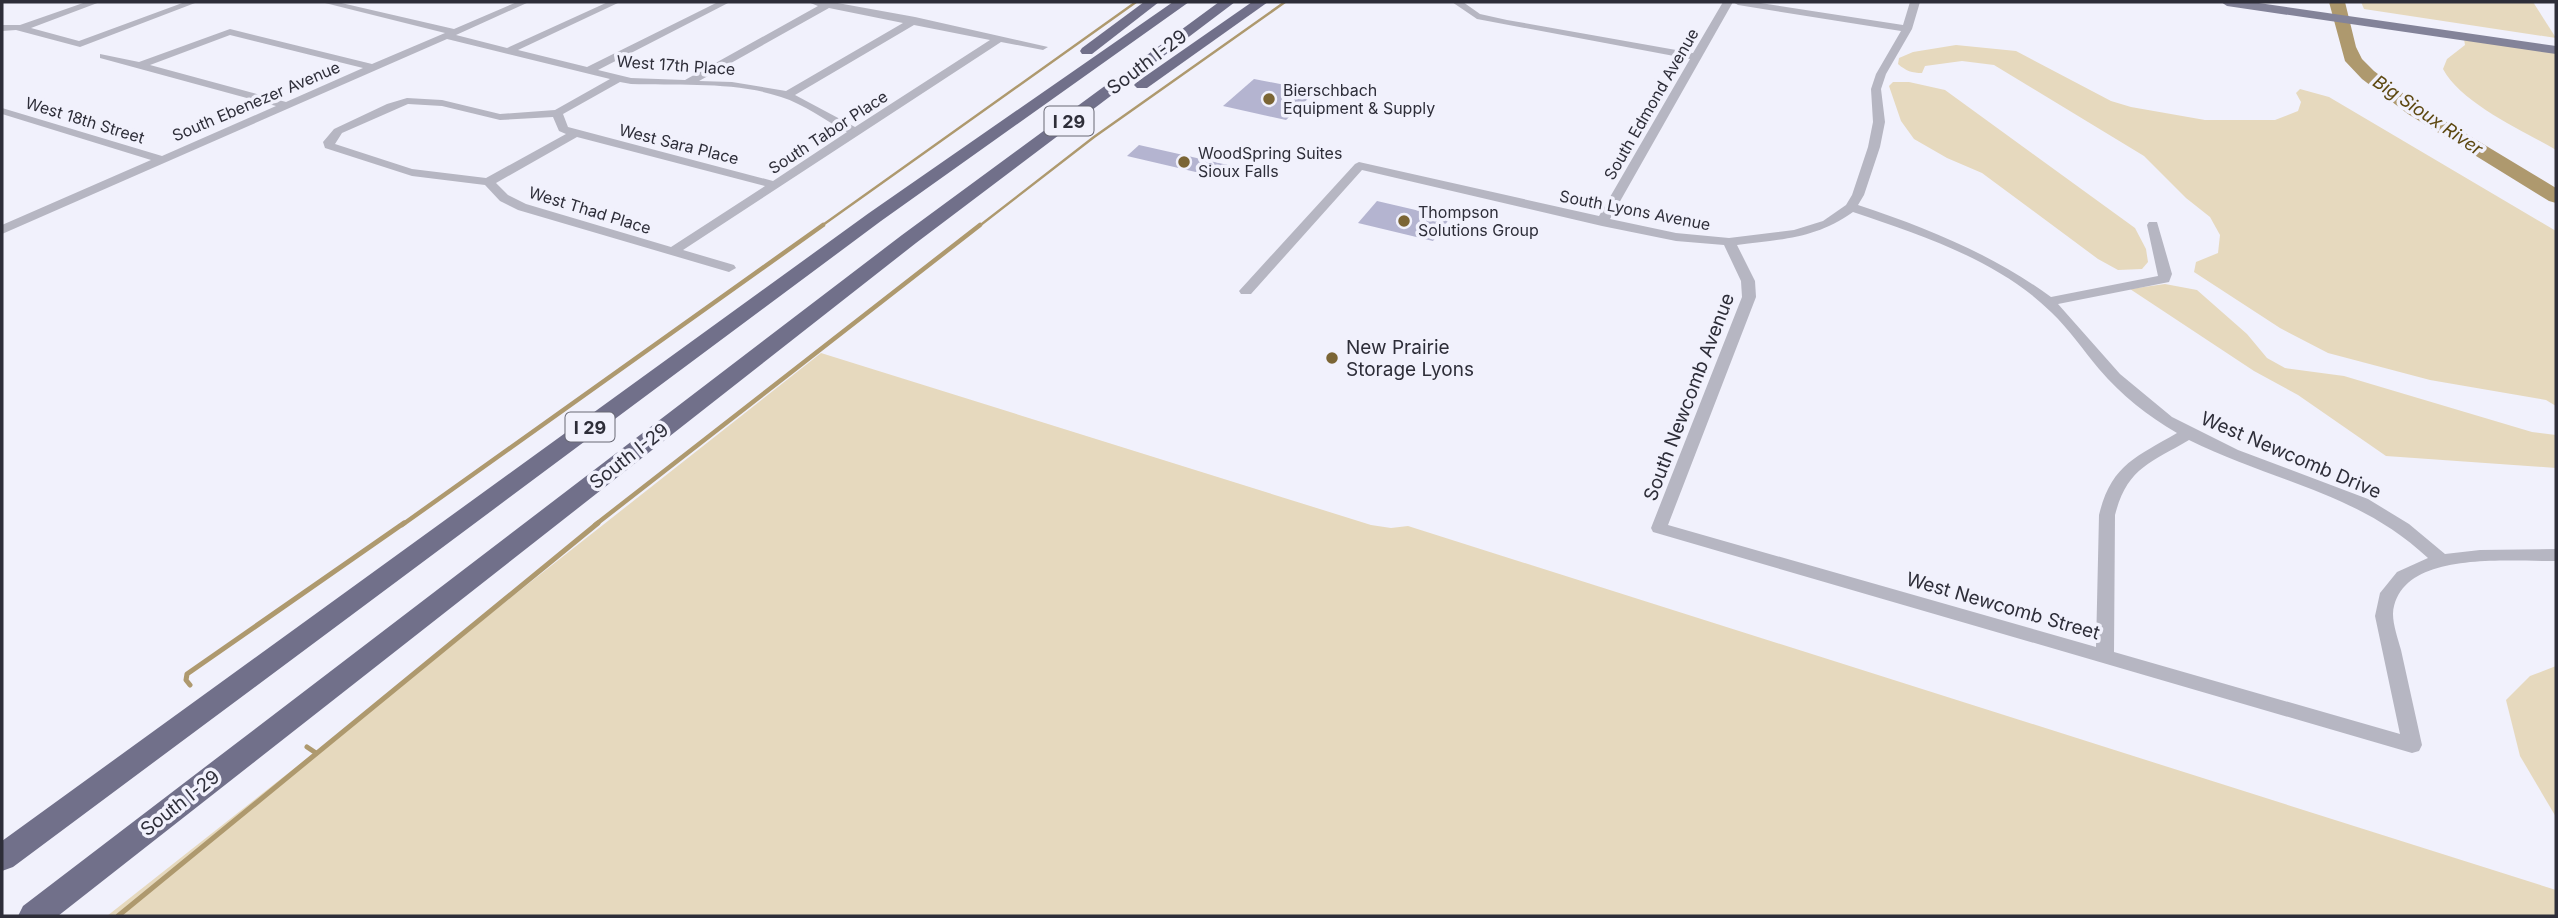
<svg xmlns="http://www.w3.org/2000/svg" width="2558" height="918" font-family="Inter,sans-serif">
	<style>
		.green { fill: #e6d9be }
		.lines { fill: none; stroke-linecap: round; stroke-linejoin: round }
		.stream-far2 { stroke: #ae996e; stroke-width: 2.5 }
		.stream-far1 { stroke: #ae996e; stroke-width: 4.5 }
		.stream { stroke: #ae996e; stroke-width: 5 }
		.river { fill: #ae996e; fill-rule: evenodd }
		.building { fill: #b4b4d0 }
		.minor { fill: #b6b6c2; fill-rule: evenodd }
		.major { fill: #838399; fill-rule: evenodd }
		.highway { fill: #71708a; fill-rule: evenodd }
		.poi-dot { fill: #7b6535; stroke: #f1f1fc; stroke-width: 2.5 }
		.labels { text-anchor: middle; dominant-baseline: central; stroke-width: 7; stroke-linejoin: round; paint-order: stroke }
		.far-street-label { font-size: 16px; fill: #2e2e39; stroke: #f1f1fc }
		.far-poi-label { font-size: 16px; fill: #2e2e39; stroke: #f1f1fc; text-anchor: start }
		.far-water-label { font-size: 18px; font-style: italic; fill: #5d4811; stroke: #f1f1fc }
		.shield { fill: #f1f1fc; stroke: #686874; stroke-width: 2 }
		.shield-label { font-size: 18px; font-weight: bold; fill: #2e2e39 }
		.street-label { font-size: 19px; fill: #2e2e39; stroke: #f1f1fc }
		.poi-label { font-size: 19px; fill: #2e2e39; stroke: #f1f1fc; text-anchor: start }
	</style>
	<rect width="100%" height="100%" fill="#f1f1fc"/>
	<g class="green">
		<path d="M2361,2H2533L2556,38L2364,9Z"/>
		<path d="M2464,39L2556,53V150C2522,130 2462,104 2443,69L2447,59L2465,45Z"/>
		<path d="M1956,45L2016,51L2111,101L2131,107L2205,120H2275L2298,111L2301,102L2296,93L2300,89L2329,97L2556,231V406L2546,400L2430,380L2328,353L2280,328L2194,272L2196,262L2218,253L2220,235L2210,217L2186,198L2144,156L1994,65L1962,61L1925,66L1922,73C1912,73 1906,71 1898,64L1899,58L1913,52Z"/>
		<path d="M1893,82H1909L1945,90L2135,228L2146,249L2148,262L2142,269L2118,270L2098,259L1982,173L1947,158L1914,139L1901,121L1889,86Z"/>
		<path d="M2165,284L2197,290L2247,334L2267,358L2285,368L2344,376L2532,432L2556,435V468L2386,456L2298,395L2254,371L2130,289Z"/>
		<path d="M821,353L1371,525L1391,528L1408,526L2556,890V916H107Z"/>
		<path d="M2556,666V817L2520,756L2506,700L2530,676Z"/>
	</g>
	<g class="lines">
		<g class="stream-far2">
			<path d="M820,227L1136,2"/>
			<path d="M978,227L1094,137L1285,2"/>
		</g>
		<g class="stream-far1">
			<path d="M402,525L823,225"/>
			<path d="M595,525L980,225"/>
		</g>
		<g class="stream">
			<path d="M190,685L186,680L187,674L404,523"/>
			<path d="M307,747L316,753"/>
			<path d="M118,916L598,523"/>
		</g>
		<path class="river" d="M2329,2H2345L2356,47L2362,59L2374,71L2420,106L2556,188V203L2549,201L2408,114L2362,79L2345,61Z"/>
	</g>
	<g class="building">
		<path d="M1254,79L1316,91L1286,120L1223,106Z"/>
		<path d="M1139,145L1241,168L1230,180L1127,156Z"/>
		<path d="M1377,201L1450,218L1433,241L1358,223Z"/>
	</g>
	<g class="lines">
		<g class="minor">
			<path d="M86,2H100L31,28L79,41L185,2L195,3L80,47L16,30L2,31V25H20Z"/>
			<path d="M321,2H337L454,29L517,2H529L456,35L507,48L608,2H620L518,50L587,67L718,2H730L598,70L631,78L685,80L818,6L808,2H832L915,17L1048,47L1043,50L1001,42L683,250L734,265L736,268L729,272L518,210L500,201L485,185L412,176L325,148L323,142L334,129L387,104L407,98L442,100L500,114L555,110L610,79L447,39L2,234V225L151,160L2,114V108L162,156L276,106L100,58V54L139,62L230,29L372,64L445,33ZM829,8L903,23L786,91L732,82L699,81ZM914,25L990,40L855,127L795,95ZM230,35L363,68L286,102L150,65ZM620,82L631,84C679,86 735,81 781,97C804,104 826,121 847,132L773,181L568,127L563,114ZM408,104L442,106L500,120L553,117L559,131L566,134L486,178L412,169L335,144L342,133ZM577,137L765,186L671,247L526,204L508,195L496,183Z"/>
			<path d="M1452,2H1463L1480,14L1507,20L1693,53L1723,2H1733L1610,219L1676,233L1729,238L1794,230L1823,221L1846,205L1852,195L1868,147L1873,122L1871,89L1876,74L1901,31L1738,5L1733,2H1754L1903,25L1910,2H1920L1912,29L1886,74L1881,89L1885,122L1880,147L1864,195L1858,205C1927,228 1992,254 2051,297L2158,276L2147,225L2149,222H2157L2172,274L2169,282L2058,304L2120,374L2172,417L2238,450L2368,499L2409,524L2445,554L2480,550L2556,549V561C2510,562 2398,549 2393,614C2393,625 2398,639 2401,650C2408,682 2415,713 2422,745L2419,751L2412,753L1653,532L1651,528L1742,297L1741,281L1724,245L1676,241L1602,226L1362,170L1251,294H1241L1239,291L1355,164L1359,162L1599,216L1690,59L1477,19ZM1853,212C1921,235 1998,260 2051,312C2069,329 2083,350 2099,369C2121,395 2148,416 2177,433C2136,457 2111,465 2099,515L2096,647L1668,525L1756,297L1755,281L1737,245C1782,239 1815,239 1853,212ZM2189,440C2273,482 2356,491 2428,558L2397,572L2380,593L2375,616L2400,734L2114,652L2115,515C2127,468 2150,463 2189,440Z"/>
		</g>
		<path class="major" d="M2221,2H2252L2556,46V54L2227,6Z"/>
		<g class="highway">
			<path d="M1144,2H1159L1092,54H1082L1080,51L1082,48Z"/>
			<path d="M1173,2H1189L881,221L13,867L2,871V841L869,213Z"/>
			<path d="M1219,2H1235L916,243L58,916H18L23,906L902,235Z"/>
			<path d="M1252,2H1268L1147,88H1137L1134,85L1137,82Z"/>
		</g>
	</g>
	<g class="poi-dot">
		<circle cx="1269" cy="99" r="7"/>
		<circle cx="1184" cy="162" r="7"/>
		<circle cx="1404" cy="221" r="7"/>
		<circle cx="1332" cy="358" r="7"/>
	</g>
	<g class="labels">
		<g class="far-street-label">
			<text transform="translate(676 65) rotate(4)">West 17th Place</text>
			<text transform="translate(256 101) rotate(-23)">South Ebenezer Avenue</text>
			<text transform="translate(1651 104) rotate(-60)">South Edmond Avenue</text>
			<text transform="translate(85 120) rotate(17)">West 18th Street</text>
			<text transform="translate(828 132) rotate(-33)">South Tabor Place</text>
			<text transform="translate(679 144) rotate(14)">West Sara Place</text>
			<text transform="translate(590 210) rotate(17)">West Thad Place</text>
			<text transform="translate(1635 210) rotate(11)">South Lyons Avenue</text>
		</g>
		<g class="far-poi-label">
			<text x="1283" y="90">Bierschbach<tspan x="1283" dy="18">Equipment &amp; Supply</tspan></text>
			<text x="1198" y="153">WoodSpring Suites<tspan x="1198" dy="18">Sioux Falls</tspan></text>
			<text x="1418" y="212">Thompson<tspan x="1418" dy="18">Solutions Group</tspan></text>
		</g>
		<g class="far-water-label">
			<text transform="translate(2428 115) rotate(34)">Big Sioux River</text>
		</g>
		<g class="shield">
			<rect x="1044.5" y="106.5" width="49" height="29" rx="5"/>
			<rect x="565.5" y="412.5" width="49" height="29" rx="5"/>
		</g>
		<g class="shield-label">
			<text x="1069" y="121">I 29</text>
			<text x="590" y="427">I 29</text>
		</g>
		<g class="street-label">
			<text transform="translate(1147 62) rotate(-37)">South I-29</text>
			<text transform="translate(1689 397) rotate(-69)">South Newcomb Avenue</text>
			<text transform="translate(2291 455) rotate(23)">West Newcomb Drive</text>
			<text transform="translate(629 456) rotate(-38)">South I-29</text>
			<text transform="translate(2003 606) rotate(16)">West Newcomb Street</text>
			<text transform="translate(180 803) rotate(-38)">South I-29</text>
		</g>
		<g class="poi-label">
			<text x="1346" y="347">New Prairie<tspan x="1346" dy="22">Storage Lyons</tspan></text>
		</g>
	</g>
	<rect width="2558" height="918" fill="none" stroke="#2e2e39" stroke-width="7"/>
</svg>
